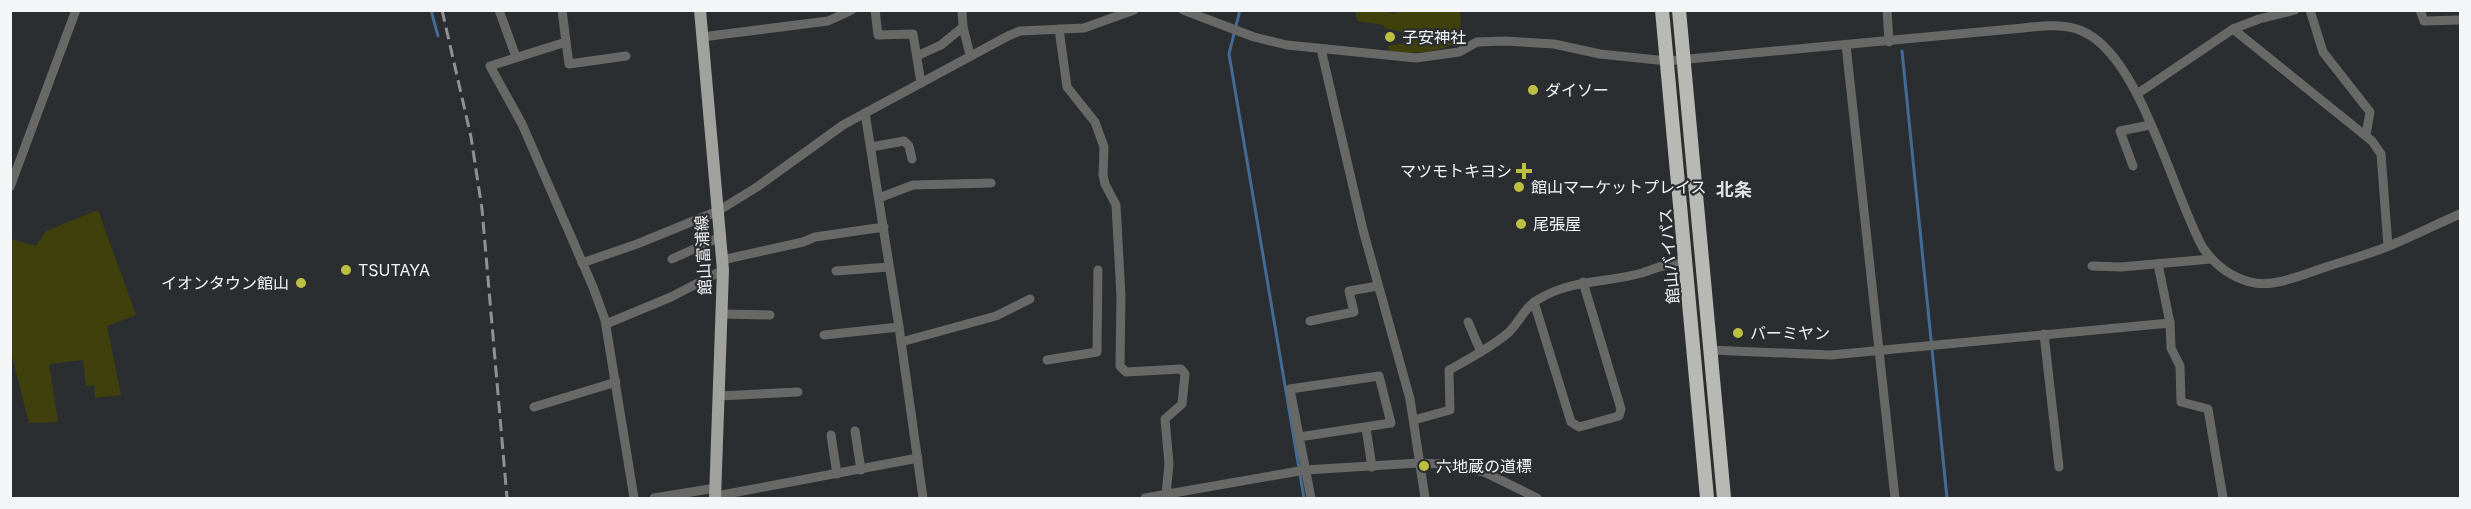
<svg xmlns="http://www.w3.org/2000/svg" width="2471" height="509" font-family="Inter,'Noto Sans JP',sans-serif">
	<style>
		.green { fill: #3f400b }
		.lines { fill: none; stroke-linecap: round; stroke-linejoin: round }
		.stream { stroke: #446b95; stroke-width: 3 }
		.minor { stroke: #686866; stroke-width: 9 }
		.major { stroke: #a1a19e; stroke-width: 12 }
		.highway { stroke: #b8b8b4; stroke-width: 14 }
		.rail { stroke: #8f9193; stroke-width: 3; stroke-dasharray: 12 6; stroke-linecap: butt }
		.poi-dot { fill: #bdbf43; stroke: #2b2e30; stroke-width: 2 }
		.labels { text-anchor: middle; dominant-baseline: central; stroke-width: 4.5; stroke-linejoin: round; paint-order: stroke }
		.poi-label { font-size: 16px; fill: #f4f5f7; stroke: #2b2e30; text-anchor: start }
		.street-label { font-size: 16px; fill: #f4f5f7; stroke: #2b2e30 }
		.neighbourhood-label { font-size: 18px; font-weight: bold; fill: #e1e4e7; stroke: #2b2e30 }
	</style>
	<rect width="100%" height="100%" fill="#2b2e30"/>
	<g class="green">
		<path d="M1355,11H1384L1395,14L1396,11H1460L1461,23L1457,43C1435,52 1414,55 1390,51L1388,47L1390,45L1411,43V34L1385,28L1383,25L1357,21Z"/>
		<path d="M98,210L136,315L107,326L121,395L95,398L94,385L86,386L83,360L49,364L58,422L29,423L11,352V239L36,246L46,231Z"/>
	</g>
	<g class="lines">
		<g class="stream">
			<path d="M431,10L438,36"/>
			<path d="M1240,10L1229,54L1304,498"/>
			<path d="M1902,51L1947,498"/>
		</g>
		<g class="minor">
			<path d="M499,10L516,57"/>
			<path d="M562,10L566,42"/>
			<path d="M875,10L878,35L913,34L921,83"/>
			<path d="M962,10L963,27L970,55"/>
			<path d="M1183,10L1254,37L1287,45L1416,58L1459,52L1477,42L1505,41L1554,44L1600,54L1667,61L2023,28C2042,26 2063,23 2082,31C2140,55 2172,192 2203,248C2216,266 2233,279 2255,283C2277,286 2302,275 2323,268C2344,261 2367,255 2389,246C2413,236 2437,224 2460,214"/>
			<path d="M1887,10L1889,42"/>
			<path d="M2310,10L2323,52L2370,112L2366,135"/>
			<path d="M2420,10L2424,21L2460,20"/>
			<path d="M1059,29L1067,87L1095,122L1104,147L1103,175L1105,184L1116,205L1121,296L1120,366L1126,372L1181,369L1185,374L1182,404L1165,419L1169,464L1166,494"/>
			<path d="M2233,29L2372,141L2381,154L2388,246"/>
			<path d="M702,37L828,21L852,10"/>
			<path d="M1846,45L1895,498"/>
			<path d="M1321,49L1363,230L1410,399L1425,498"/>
			<path d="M626,56L569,64L566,42L490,66L522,124L593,287L605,320L634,498"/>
			<path d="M917,56L941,45L963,27"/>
			<path d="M2137,94L2233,29L2259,19L2295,10"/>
			<path d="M865,113L899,327L923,498"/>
			<path d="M871,147L904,141L909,146L912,159"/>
			<path d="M2133,166L2120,131L2150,125"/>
			<path d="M10,187L76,10"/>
			<path d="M879,198L913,185L991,183"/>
			<path d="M672,259L720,237"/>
			<path d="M722,260L803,242L815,237L884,227"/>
			<path d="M582,263L637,244L718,211L757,187L843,125L1008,36L1020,31L1084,28L1134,10"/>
			<path d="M2158,264L2170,323L2171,348L2180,366L2181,402L2208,409L2223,498"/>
			<path d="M2092,266L2121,267L2211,259"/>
			<path d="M836,271L889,267"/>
			<path d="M1534,302L1571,422L1579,427L1619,416L1621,409L1583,282"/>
			<path d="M722,314L770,315"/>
			<path d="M1310,321L1354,312L1349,291L1378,286"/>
			<path d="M1468,322L1481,352"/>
			<path d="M606,324L671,297L723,270"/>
			<path d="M2044,334L2059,467"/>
			<path d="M824,335L899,327"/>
			<path d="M901,342L996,316L1030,299"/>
			<path d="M1710,350L1831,355L2170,323"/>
			<path d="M1047,360L1097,352L1098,270"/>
			<path d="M719,396L798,392"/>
			<path d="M534,407L616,382"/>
			<path d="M1414,420L1450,410L1449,370C1469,359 1490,348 1508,333C1519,323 1525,306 1539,299C1572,279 1607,283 1642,273C1657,268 1669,263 1686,259"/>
			<path d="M1366,428L1372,467"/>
			<path d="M855,431L861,470"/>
			<path d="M831,435L837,474"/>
			<path d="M1299,437L1391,423L1379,376L1290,389L1311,498"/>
			<path d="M716,496L918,458"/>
			<path d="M654,498L716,488"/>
			<path d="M1145,498L1305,470L1418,463L1442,464L1484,472L1537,498"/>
		</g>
		<path class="major" d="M700,10L723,270L715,498"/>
		<g class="highway">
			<path d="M1662,10L1707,498"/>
			<path d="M1679,10L1724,498"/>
		</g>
		<path class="rail" d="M442,10L471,137L482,209L507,498"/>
	</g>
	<g class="poi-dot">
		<circle cx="1390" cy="37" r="6"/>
		<circle cx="1533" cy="90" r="6"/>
		<path d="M1521 162h6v6h6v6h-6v6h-6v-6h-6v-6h6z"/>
		<circle cx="1519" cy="187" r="6"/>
		<circle cx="1521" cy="224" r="6"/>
		<circle cx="346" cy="270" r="6"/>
		<circle cx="301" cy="283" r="6"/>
		<circle cx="1738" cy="333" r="6"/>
		<circle cx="1424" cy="466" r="6"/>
	</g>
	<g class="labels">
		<g class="poi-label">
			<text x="1402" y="37">子安神社</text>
			<text x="1545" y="90">ダイソー</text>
			<text x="1512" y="171" text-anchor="end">マツモトキヨシ</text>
			<text x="1531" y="187">館山マーケットプレイス</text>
			<text x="1533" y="224">尾張屋</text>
			<text x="358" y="270">TSUTAYA</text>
			<text x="289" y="283" text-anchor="end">イオンタウン館山</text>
			<text x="1750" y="333">バーミヤン</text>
			<text x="1436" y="466">六地蔵の道標</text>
		</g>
		<g class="street-label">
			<text transform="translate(703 255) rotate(-93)">館山富浦線</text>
			<text transform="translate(1669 256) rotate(-95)">館山バイパス</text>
		</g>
		<g class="neighbourhood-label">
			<text x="1734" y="189">北条</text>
		</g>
	</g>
	<rect width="2471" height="509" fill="none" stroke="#f4f5f7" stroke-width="24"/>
</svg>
